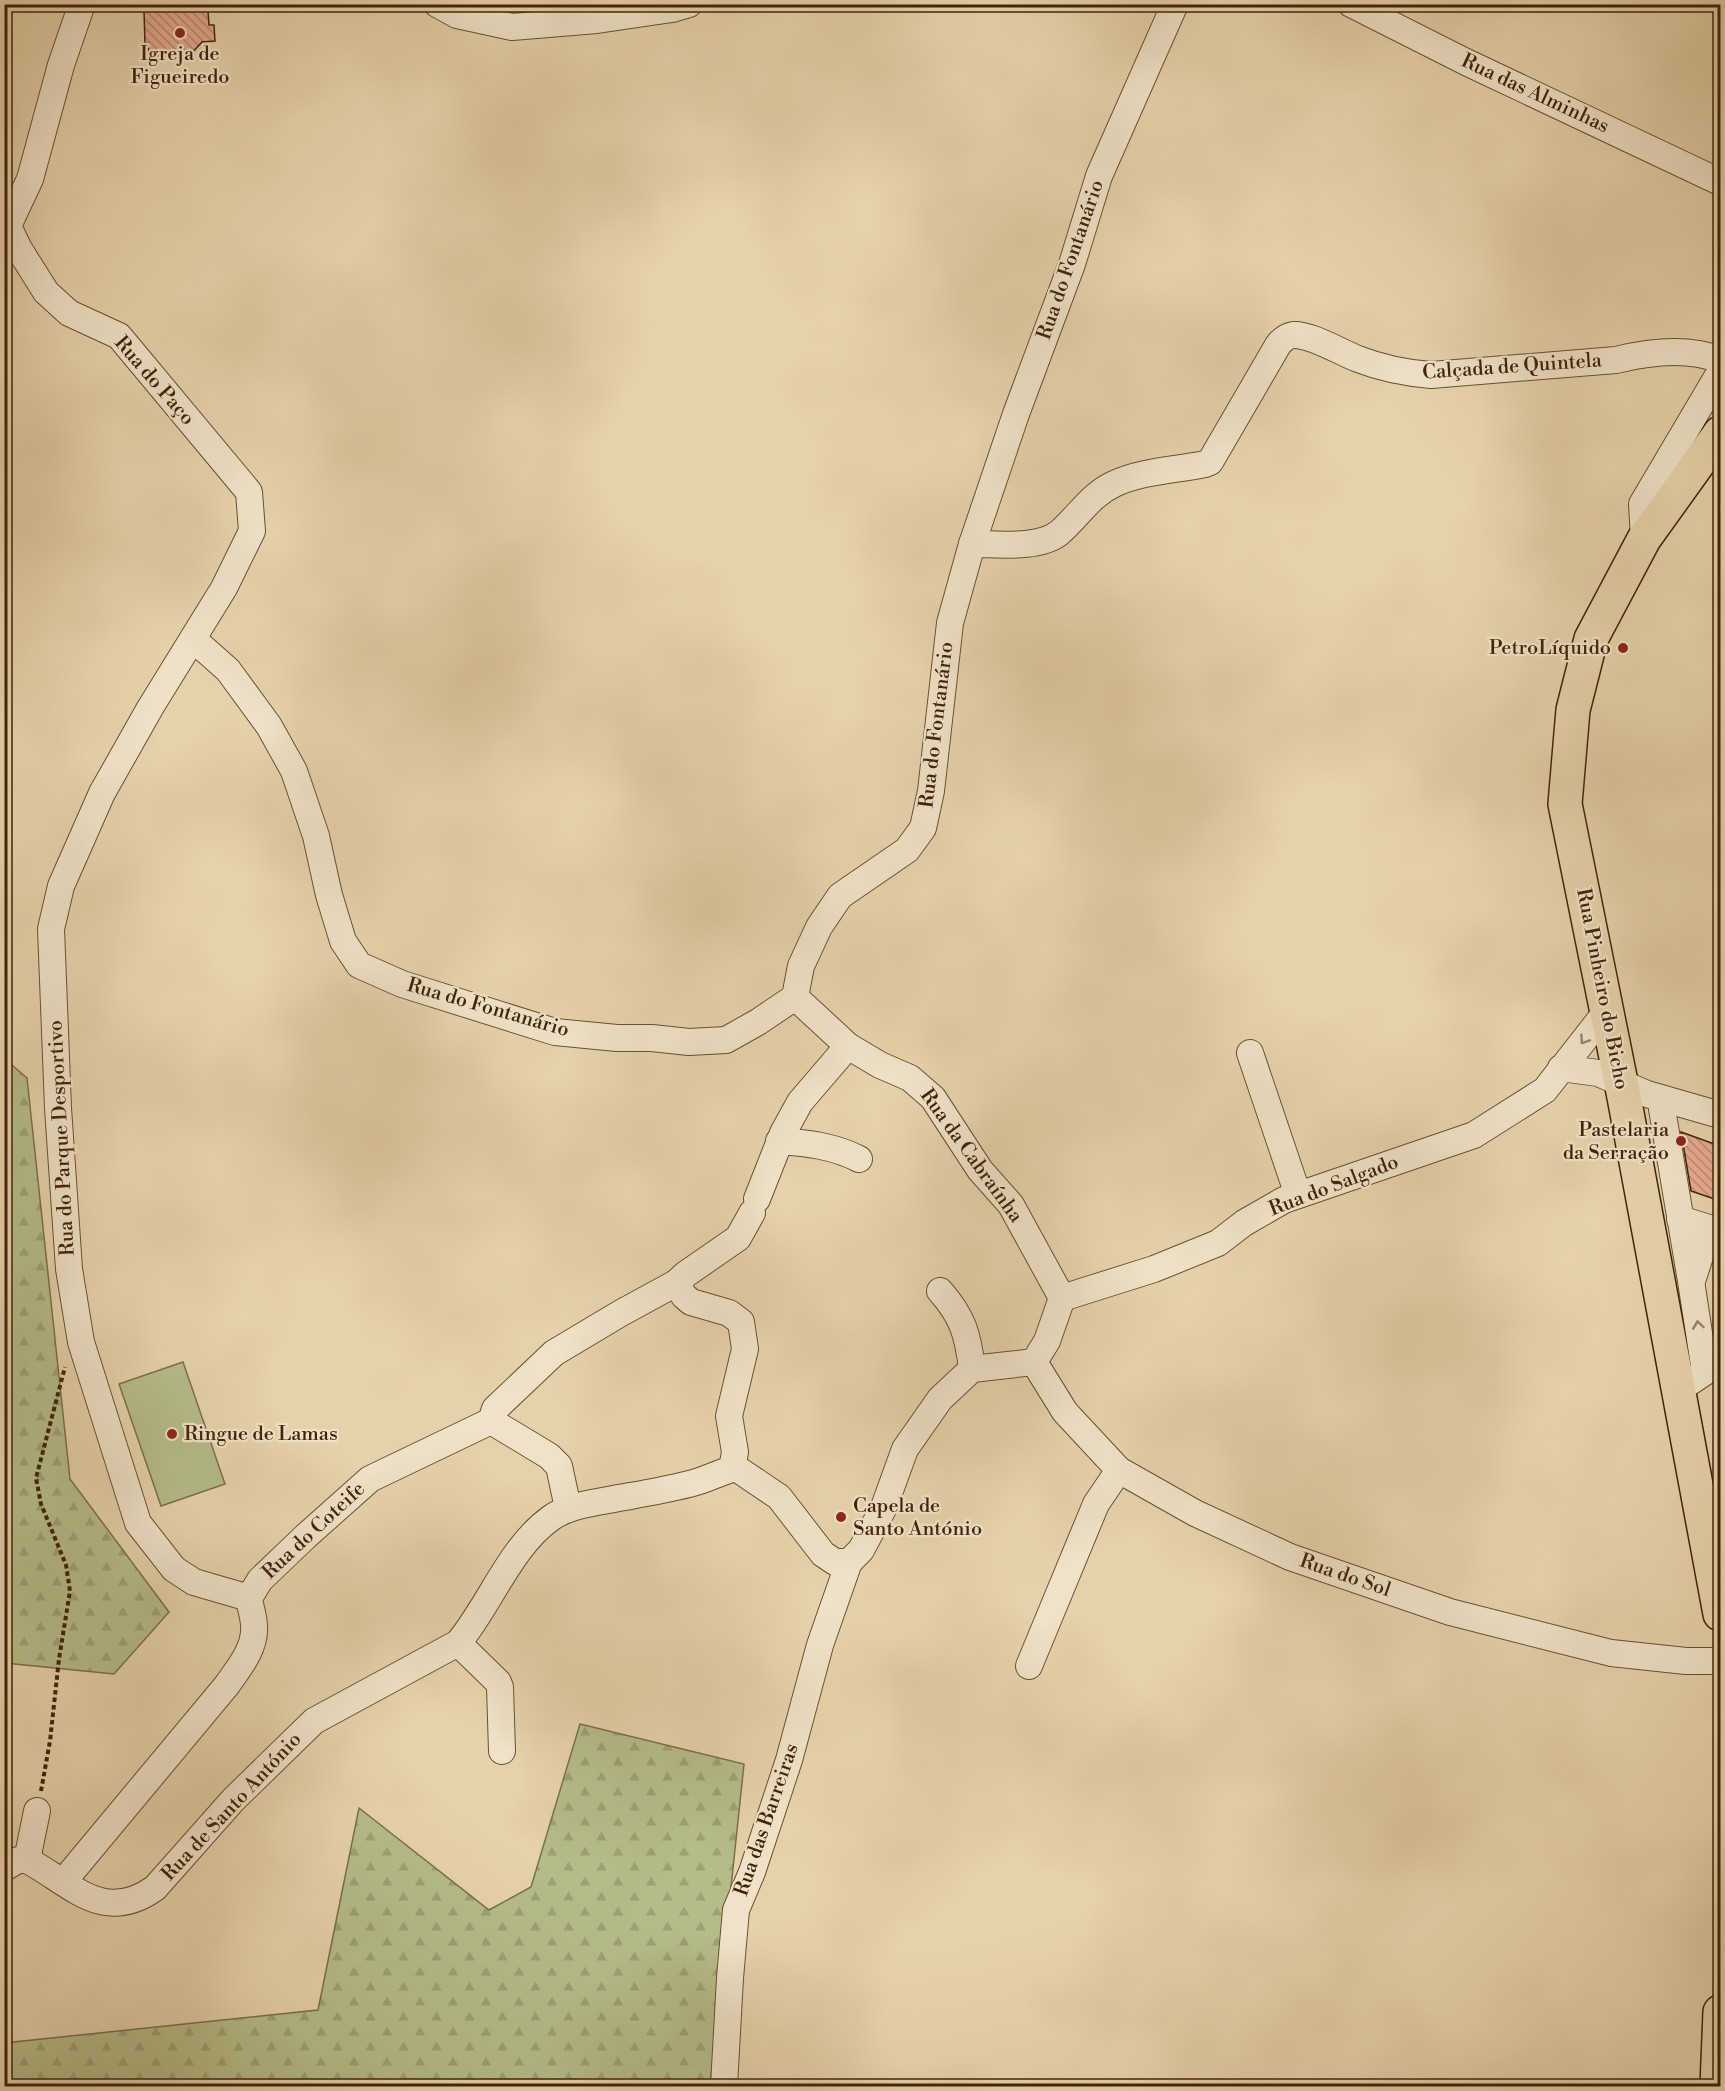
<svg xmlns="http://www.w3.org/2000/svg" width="1725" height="2091" font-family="'Libre Bodoni',serif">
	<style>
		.forest { fill: url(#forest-firs); stroke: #7a7048; stroke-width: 1.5 }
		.pitch { fill: #b5bc88; stroke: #7a7048; stroke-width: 1.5 }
		.building { fill: url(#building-back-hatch); stroke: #402408; stroke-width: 1.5 }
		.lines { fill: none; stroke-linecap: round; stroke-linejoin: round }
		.minor-casing { stroke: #6a5030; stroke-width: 28 }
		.major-casing { stroke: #402408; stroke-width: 36 }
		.path { stroke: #402408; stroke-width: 4; stroke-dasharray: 4.5 3; stroke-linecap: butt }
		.minor { stroke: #efe2c8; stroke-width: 26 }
		.major { stroke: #e6d2aa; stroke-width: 33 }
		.oneway { stroke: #988368 }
		.poi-dot { fill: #8f2418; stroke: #efe2c8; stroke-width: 2 }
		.labels { text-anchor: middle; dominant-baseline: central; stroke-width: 4.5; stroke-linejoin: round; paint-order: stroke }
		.poi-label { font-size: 20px; fill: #402408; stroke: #efe2c8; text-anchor: end }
		.street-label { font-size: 20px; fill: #402408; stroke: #efe2c8 }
	</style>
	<defs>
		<pattern id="forest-firs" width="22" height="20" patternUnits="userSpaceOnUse" patternTransform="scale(1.5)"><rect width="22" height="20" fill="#b5bc88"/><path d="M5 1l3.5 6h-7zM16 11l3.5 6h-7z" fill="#9da174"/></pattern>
		<pattern id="building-back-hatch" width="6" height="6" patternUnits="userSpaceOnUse" patternTransform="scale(1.5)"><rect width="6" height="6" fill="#e6aa90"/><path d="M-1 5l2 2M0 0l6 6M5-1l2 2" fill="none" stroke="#bc8a74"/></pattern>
	</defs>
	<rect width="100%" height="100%" fill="#e6d2aa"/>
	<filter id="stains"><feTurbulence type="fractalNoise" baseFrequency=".00333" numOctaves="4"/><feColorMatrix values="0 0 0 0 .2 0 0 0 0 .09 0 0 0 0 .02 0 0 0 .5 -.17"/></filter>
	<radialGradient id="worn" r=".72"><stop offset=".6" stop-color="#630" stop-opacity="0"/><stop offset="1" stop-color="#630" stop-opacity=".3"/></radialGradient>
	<g class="forest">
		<path d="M5,1059L27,1078L70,1479L169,1612L114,1674L5,1663Z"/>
		<path d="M580,1724L744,1764L710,2086H5L4,2043L318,2010L359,1808L489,1910L531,1887Z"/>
	</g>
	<path class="pitch" d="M183,1362L225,1484L161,1506L119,1384Z"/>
	<g class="building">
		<path d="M193,9L194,11H208L209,25H214L215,41L202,42L190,55L149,56L148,43L145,44L144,11Z"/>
		<path d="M1681,1132L1720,1146V1201L1691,1191Z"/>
	</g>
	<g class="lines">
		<defs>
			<g id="minor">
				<path d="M82,4L61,65L30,179L8,226L19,249L46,292L69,313L119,336L249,492L252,531L224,588L150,708L102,793L61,886L51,929L58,1108L69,1269L81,1342L138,1523L174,1569L194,1582L249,1598"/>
				<path d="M437,4L457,15L512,27L597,20L672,9L689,4"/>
				<path d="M1351,4L1466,62L1720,182"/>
				<path d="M1644,539L1642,504L1720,372"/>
				<path d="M972,544C997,544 1039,549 1059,533C1078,517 1090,495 1114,484C1141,471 1176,470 1205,464L1210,462L1278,345C1282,340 1286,336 1293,335C1311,334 1340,352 1358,359C1381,368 1406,373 1431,375L1616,360C1649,352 1688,347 1720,360"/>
				<path d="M193,639L228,670L269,726L294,771L316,836L329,895L343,941L359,965L402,984L555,1032L617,1038H652L689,1042L726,1040L758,1022L795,997L801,966L819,927L840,896L907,850L923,828L931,791L950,623L972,544L1016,414L1072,264L1099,176L1175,4"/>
				<path d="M795,997L848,1046L880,1065L910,1078L933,1098L980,1170L1011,1205L1062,1298"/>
				<path d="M1250,1053L1298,1195"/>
				<path d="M1561,1068L1598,1073L1647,1094L1720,1115"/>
				<path d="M1662,1109L1691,1281L1705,1372L1678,1390"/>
				<path d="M779,1141C807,1143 834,1146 859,1159"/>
				<path d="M757,1199L783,1133L800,1102L848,1046"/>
				<path d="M1680,1219L1709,1228L1693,1278"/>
				<path d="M676,1283L684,1296L691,1302L729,1313L741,1322L745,1349L729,1416L735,1452L732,1469"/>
				<path d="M940,1291C963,1317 968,1335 972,1369"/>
				<path d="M1062,1298L1154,1269L1218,1243L1244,1223L1284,1200L1474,1135L1545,1090L1606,1012"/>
				<path d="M1034,1362L1065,1412L1119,1470L1195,1513L1290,1557L1450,1612L1611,1653L1686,1661H1720"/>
				<path d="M491,1421L549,1456L559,1466L568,1508"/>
				<path d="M458,1643L498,1682L500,1687L502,1751"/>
				<path d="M1029,1666L1096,1504L1119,1470"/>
				<path d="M27,1860L37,1811"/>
				<path d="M4,1868L18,1860H27C72,1884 103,1925 155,1888L233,1800L314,1721L458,1643C490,1605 510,1547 551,1518C568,1506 588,1504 608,1500C635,1495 662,1491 689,1484C704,1481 718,1473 732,1469L739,1470L779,1497L823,1554L835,1562H849L861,1550L884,1507L905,1449L940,1399L972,1369L1034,1362L1047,1341L1062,1298"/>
				<path d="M63,1882L227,1685C238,1669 256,1648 254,1626C254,1617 250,1607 249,1598L260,1580L306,1536L370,1479L491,1421L495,1409L554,1353L621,1313L676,1283L686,1274L738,1238L752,1213"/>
				<path d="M724,2086L730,1978L736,1910L752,1872L789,1760L820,1645L849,1562"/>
			</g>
			<g id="major">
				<path d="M1720,433L1644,539L1591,639L1573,710L1565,804L1624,1097L1720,1614"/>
				<path d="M1717,2086L1720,2012"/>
			</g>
		</defs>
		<use href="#minor" class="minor-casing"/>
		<use href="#major" class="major-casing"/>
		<path class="path" d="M41,1791L50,1741L59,1659L70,1591L66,1565L41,1504L36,1478L65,1367"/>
		<use href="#minor" class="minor"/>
		<use href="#major" class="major"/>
	</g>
	<defs><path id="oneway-chevron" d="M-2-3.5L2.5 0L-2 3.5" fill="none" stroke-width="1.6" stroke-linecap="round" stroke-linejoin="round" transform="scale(1.5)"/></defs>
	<g class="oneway">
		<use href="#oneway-chevron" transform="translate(1584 1040) rotate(124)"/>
		<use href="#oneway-chevron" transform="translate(1698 1325) rotate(-98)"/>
	</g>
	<g class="poi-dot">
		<circle cx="180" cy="33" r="6"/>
		<circle cx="1623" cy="648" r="6"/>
		<circle cx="1681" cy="1141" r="6"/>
		<circle cx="172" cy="1434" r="6"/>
		<circle cx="841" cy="1517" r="6"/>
	</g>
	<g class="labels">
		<g class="poi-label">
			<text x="180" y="54" text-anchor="middle">Igreja de<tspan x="180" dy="23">Figueiredo</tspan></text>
			<text x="1611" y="648">PetroLíquido</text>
			<text x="1669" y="1130">Pastelaria<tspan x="1669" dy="23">da Serração</tspan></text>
			<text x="184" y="1434" text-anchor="start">Ringue de Lamas</text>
			<text x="853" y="1506" text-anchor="start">Capela de<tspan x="853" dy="23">Santo António</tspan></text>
		</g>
		<g class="street-label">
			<text transform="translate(1535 94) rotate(25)">Rua das Alminhas</text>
			<text transform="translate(1071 260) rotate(-71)">Rua do Fontanário</text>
			<text transform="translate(1512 367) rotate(-4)">Calçada de Quintela</text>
			<text transform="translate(154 381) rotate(49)">Rua do Paço</text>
			<text transform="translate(937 725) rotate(-83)">Rua do Fontanário</text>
			<text transform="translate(1602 989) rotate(79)">Rua Pinheiro do Bicho</text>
			<text transform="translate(488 1008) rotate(16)">Rua do Fontanário</text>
			<text transform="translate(62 1138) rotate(-93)">Rua do Parque Desportivo</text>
			<text transform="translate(971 1156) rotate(54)">Rua da Cabraínha</text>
			<text transform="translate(1334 1186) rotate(-21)">Rua do Salgado</text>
			<text transform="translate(314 1531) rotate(-43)">Rua do Coteife</text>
			<text transform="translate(1345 1576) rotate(19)">Rua do Sol</text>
			<text transform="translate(232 1807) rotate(-47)">Rua de Santo António</text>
			<text transform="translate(767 1820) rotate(-71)">Rua das Barreiras</text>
		</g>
	</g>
	<rect width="1725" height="2091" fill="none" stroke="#e6d2aa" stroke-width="24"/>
	<rect x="6" y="6" width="1713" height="2079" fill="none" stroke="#402408" stroke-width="3"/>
	<rect x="12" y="12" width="1701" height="2067" fill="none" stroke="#402408" stroke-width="1.5"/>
	<rect width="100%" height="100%" filter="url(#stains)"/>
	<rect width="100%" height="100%" fill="url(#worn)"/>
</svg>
